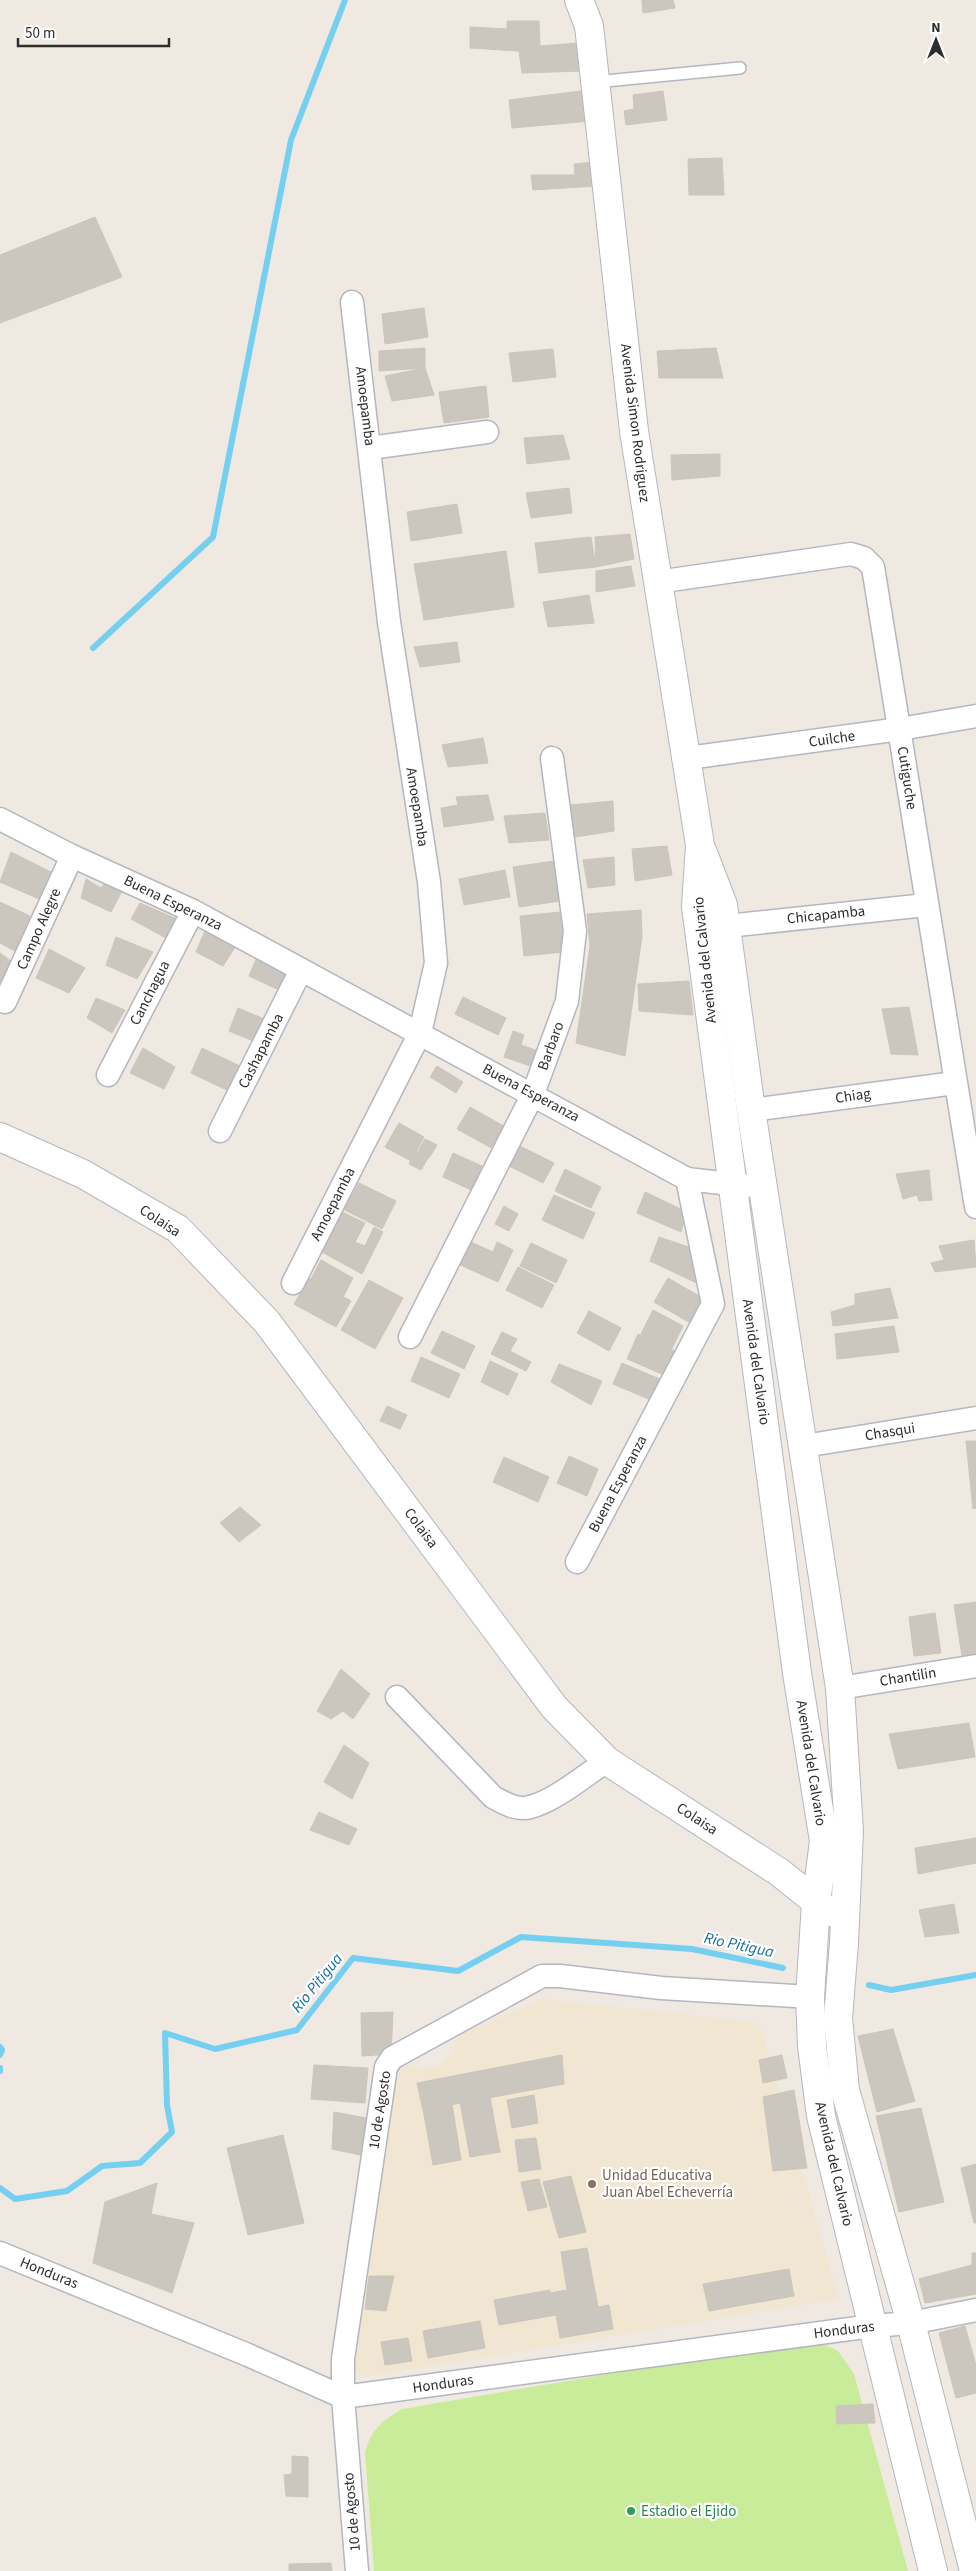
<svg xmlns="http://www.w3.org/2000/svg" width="976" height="2571" font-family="'Source Sans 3',sans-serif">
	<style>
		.education { fill: #f0e6d1 }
		.pitch { fill: #c9ec9a }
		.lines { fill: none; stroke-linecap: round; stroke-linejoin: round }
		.stream { stroke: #75cff0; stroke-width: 6 }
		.building { fill: #cbc7bf; stroke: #cbc5ba }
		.lane-casing { stroke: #b4b7c1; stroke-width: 14 }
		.street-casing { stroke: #b4b7c1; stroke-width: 25 }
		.secondary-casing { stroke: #b4b7c1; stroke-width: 30 }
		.lane { stroke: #fff; stroke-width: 11 }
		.street { stroke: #fff; stroke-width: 22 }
		.secondary { stroke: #fff; stroke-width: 28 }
		.education-dot { fill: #8d6e63; stroke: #fff; stroke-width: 2 }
		.leisure-dot { fill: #2e9e5b; stroke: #fff; stroke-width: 2 }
		.labels { text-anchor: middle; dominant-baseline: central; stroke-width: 4.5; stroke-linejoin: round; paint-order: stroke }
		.street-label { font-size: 15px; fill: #2e2e2e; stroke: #fff }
		.education-label { font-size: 15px; fill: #785e54; stroke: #fff; text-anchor: start }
		.leisure-label { font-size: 15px; fill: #27864d; stroke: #fff; text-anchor: start }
		.water-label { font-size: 16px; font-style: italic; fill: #0d6fa3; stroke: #fff }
	</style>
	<rect width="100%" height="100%" fill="#efe9e1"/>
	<path class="education" d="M543,1999L755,2022L762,2031L839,2299L365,2377L350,2368L397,2064H410L417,2068H426L439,2065L452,2054L461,2034Z"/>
	<path class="pitch" d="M816,2341L838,2351L854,2374L908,2571H374L365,2452C372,2428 381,2422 402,2409L781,2345Z"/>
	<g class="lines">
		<g class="stream">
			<path d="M93,648L213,537L291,140L345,0"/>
			<path d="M869,1985L891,1990L976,1975"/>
			<path d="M0,2047L2,2050L0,2055"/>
			<path d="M0,2068V2071"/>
			<path d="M0,2188L15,2199L67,2191L102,2166L140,2163L172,2132L167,2105L165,2033L215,2049L297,2030L353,1958L458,1971L521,1937L692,1949L783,1968"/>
		</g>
	</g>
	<g class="building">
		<path d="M642,0H673L675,8L643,13Z"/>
		<path d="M507,21H539L540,46L579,43L581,71L522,73L519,51L470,48V27L507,29Z"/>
		<path d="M589,90L590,121L512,128L509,100Z"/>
		<path d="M663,91L667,120L626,125L624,111L634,109L633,95Z"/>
		<path d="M722,158L724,195H689L688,159Z"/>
		<path d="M595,162L597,186L533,190L531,175H575L574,164Z"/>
		<path d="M95,217L122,277L0,323V255Z"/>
		<path d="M424,308L428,337L385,344L382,314Z"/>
		<path d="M425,348V368L379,371V351Z"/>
		<path d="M716,348L723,378H659L657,351Z"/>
		<path d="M553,349L556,377L513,382L509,353Z"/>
		<path d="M425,368L434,395L392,401L385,376Z"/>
		<path d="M486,386L489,417L444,423L439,392Z"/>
		<path d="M563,435L570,459L527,464L524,438Z"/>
		<path d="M720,454V476L672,480L671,455Z"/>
		<path d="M569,488L572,513L531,518L526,493Z"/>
		<path d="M457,504L462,533L411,541L407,512Z"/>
		<path d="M630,534L634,559L596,567L595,537Z"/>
		<path d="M591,537L596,567L539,573L535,543Z"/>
		<path d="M506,551L514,607L424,620L414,564Z"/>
		<path d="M631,566L635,586L596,592V571Z"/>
		<path d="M589,595L594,623L548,627L543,602Z"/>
		<path d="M457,642L460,662L420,667L414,647Z"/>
		<path d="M483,738L488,763L448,767L442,745Z"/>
		<path d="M488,795L494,820L444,827L441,808L458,805L456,797Z"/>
		<path d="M613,801L614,831L575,837L571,805Z"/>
		<path d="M545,813L549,840L509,843L504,816Z"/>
		<path d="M667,846L672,875L635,881L632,849Z"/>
		<path d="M11,852L53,873L39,899L0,882Z"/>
		<path d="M614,857L615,885L588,888L583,860Z"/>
		<path d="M554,861L560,901L519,907L513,867Z"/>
		<path d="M505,870L510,897L464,905L459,879Z"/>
		<path d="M86,879L101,888L105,883L122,891L111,912L81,898Z"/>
		<path d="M0,902L30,916L15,951L0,943Z"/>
		<path d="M140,903L177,919L166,938L131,919Z"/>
		<path d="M641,910L642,936L625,1056L576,1043L590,946L587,914Z"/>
		<path d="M560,912L564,952L524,956L520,916Z"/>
		<path d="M205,931L237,944L223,966L196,952Z"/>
		<path d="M116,937L153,952L137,979L106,965Z"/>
		<path d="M49,949L85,968L69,993L36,978Z"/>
		<path d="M259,952L295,970L283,992L249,976Z"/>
		<path d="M0,953L12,962L0,982Z"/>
		<path d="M689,981L693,1015L639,1011L638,984Z"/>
		<path d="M463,997L506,1018L498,1035L455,1014Z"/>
		<path d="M96,998L125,1010L112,1033L87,1018Z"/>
		<path d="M909,1007L918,1055L891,1054L882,1009Z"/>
		<path d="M238,1008L269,1021L258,1043L229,1031Z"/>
		<path d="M513,1031L524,1035L521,1045L544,1053L539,1069L504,1057Z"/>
		<path d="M143,1048L175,1067L164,1089L130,1073Z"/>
		<path d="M202,1048L244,1068L231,1092L191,1073Z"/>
		<path d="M437,1066L463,1082L456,1093L430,1077Z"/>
		<path d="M470,1107L507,1128L495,1150L457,1129Z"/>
		<path d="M399,1123L424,1137L411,1161L385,1147Z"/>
		<path d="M425,1139L437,1145L429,1158L418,1151Z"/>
		<path d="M520,1146L554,1163L543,1183L509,1166Z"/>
		<path d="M416,1151L428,1158L421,1170L409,1164Z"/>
		<path d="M453,1153L482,1166L471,1190L443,1177Z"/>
		<path d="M565,1169L601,1187L591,1208L555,1191Z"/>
		<path d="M929,1170L932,1200L919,1201L917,1195L903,1199L896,1174Z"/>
		<path d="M359,1183L396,1201L382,1229L337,1206L343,1195L350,1199Z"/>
		<path d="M645,1192L687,1212L681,1232L637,1213Z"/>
		<path d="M554,1195L595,1213L583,1239L542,1220Z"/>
		<path d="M504,1206L518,1214L509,1231L495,1224Z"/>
		<path d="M340,1211L365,1223L355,1242L365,1246L374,1227L383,1232L362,1274L320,1251Z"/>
		<path d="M659,1237L692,1248L701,1285L650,1261Z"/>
		<path d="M974,1240L976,1267L935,1272L931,1263L944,1260L939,1246Z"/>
		<path d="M469,1241L493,1252L497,1242L513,1250L498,1282L458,1264Z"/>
		<path d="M531,1243L567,1260L556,1283L520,1266Z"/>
		<path d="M321,1260L353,1278L343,1297L311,1279Z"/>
		<path d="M518,1267L554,1285L542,1308L506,1290Z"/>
		<path d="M309,1278L351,1301L336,1327L294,1304Z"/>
		<path d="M668,1278L706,1300L692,1324L654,1302Z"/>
		<path d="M369,1280L403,1298L375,1349L341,1330Z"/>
		<path d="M890,1288L898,1318L833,1326L831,1312L855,1305V1294Z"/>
		<path d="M653,1310L683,1326L671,1350L641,1334Z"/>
		<path d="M589,1311L621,1328L609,1351L577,1333Z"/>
		<path d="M894,1326L899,1352L837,1359L835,1334Z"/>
		<path d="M442,1331L475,1346L464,1369L431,1353Z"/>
		<path d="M502,1332L517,1339L510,1351L531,1362L526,1371L491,1354Z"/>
		<path d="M638,1334L675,1351L664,1375L627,1359Z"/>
		<path d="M421,1357L460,1374L449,1398L411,1381Z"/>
		<path d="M490,1361L518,1374L508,1395L481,1382Z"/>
		<path d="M622,1363L662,1380L653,1401L613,1384Z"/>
		<path d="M559,1364L602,1381L591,1405L551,1382Z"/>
		<path d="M387,1406L407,1415L400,1429L380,1421Z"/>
		<path d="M966,1441H976V1508L973,1509Z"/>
		<path d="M569,1456L598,1469L587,1496L557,1483Z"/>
		<path d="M504,1457L549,1477L538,1502L493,1482Z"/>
		<path d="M240,1507L261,1525L239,1542L220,1523Z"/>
		<path d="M976,1602V1653L962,1656L954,1605Z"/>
		<path d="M935,1613L941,1653L914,1656L909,1617Z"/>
		<path d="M341,1669L370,1694L353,1719L343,1711L331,1719L317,1711Z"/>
		<path d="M969,1723L975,1757L898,1769L889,1734Z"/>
		<path d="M344,1745L369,1763L352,1799L324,1782Z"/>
		<path d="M319,1812L357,1829L349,1845L310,1830Z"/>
		<path d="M976,1838V1863L918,1874L915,1848Z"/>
		<path d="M954,1904L959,1933L925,1937L919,1910Z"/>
		<path d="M393,2012L391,2054L362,2056L361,2013Z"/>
		<path d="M893,2029L915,2101L877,2112L858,2036Z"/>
		<path d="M562,2055L564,2084L423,2110L417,2083Z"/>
		<path d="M782,2055L787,2078L763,2083L759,2060Z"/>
		<path d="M314,2065L368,2068L365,2103L311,2099Z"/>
		<path d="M794,2090L807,2168L773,2171L763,2097Z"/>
		<path d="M534,2095L538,2123L512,2128L507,2100Z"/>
		<path d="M490,2097L500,2152L470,2157L460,2102Z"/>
		<path d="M452,2104L461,2160L433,2165L423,2109Z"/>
		<path d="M921,2108L944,2202L899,2212L876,2116Z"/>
		<path d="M334,2112L366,2118L360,2155L332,2149Z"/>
		<path d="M283,2135L304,2223L248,2235L227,2148Z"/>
		<path d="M536,2138L541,2169L519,2172L515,2140Z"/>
		<path d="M976,2164V2223H974L961,2168Z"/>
		<path d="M571,2176L586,2232L559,2238L543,2182Z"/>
		<path d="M539,2179L547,2207L528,2211L521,2182Z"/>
		<path d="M157,2183L151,2214L194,2223L172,2293L93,2263L105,2202Z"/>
		<path d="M587,2248L598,2307L609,2305L613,2329L560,2338L556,2315L499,2325L494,2300L550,2290V2293L567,2290L561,2252Z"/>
		<path d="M972,2253H976V2294L925,2303L919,2279L972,2265Z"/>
		<path d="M789,2269L794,2296L709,2311L703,2284Z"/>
		<path d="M369,2276H394L386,2311L365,2309Z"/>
		<path d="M480,2321L485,2348L428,2358L423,2331Z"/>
		<path d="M965,2326L976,2365V2393L956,2398L939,2333Z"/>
		<path d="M408,2338L412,2361L385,2365L381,2342Z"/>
		<path d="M873,2404L875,2423L837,2424L836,2406Z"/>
		<path d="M292,2456L308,2457V2497L286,2496L284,2475L292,2474Z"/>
		<path d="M331,2563L332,2571H289V2564Z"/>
	</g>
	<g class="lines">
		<defs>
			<path id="lane" d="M595,82L740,68"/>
			<g id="street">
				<path d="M370,448L487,432"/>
				<path d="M657,582L851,554L864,558L873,567L976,1207"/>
				<path d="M688,758L900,729L976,716"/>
				<path d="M0,819L72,856L193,911L687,1179L713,1304L577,1562"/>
				<path d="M727,926L926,905"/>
				<path d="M5,1002L72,856"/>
				<path d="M108,1075L193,911"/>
				<path d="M751,1110L955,1083"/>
				<path d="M220,1131L301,970"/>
				<path d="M687,1179L748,1186"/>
				<path d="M293,1283L420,1033L436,963L429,882L389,622L352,302"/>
				<path d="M410,1337L533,1094L567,1001L575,931L552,758"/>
				<path d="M804,1446L976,1418"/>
				<path d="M840,1688L976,1666"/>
				<path d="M397,1697L493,1797C504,1803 517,1811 530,1807C555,1801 585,1775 607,1761"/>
				<path d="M0,2253L248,2355L343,2397L872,2326L911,2323L976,2310"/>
				<path d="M357,2571L343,2397V2359L386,2067L392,2058L542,1976H560L661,1988L810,1997"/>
			</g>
			<g id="secondary">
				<path d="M579,0L589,26L634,431L700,845L696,907L797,1673L824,1841L816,1903L810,1997L812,2046L821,2116L933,2571"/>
				<path d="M703,853L723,905L751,1110L840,1688L849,1831L844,1943L838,2018L845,2090L911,2323L974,2571"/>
				<path d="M0,1137L83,1174L178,1229L267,1322L554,1707L607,1761L779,1872L829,1912"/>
			</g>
		</defs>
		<use href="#lane" class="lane-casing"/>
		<use href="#street" class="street-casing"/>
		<use href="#secondary" class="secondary-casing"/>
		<use href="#lane" class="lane"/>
		<use href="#street" class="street"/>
		<use href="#secondary" class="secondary"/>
	</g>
	<circle class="education-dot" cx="592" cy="2184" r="5"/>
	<circle class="leisure-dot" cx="631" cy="2511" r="5"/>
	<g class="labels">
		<g class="street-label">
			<text transform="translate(365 406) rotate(83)">Amoepamba</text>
			<text transform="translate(635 423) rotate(83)">Avenida Simon Rodriguez</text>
			<text transform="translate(832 739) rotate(-8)">Cuilche</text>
			<text transform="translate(907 778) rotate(81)">Cutiguche</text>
			<text transform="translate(417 807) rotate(81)">Amoepamba</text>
			<text transform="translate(173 903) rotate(26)">Buena Esperanza</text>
			<text transform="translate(826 915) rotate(-6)">Chicapamba</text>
			<text transform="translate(39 929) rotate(-66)">Campo Alegre</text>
			<text transform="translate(705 960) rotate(-96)">Avenida del Calvario</text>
			<text transform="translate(150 993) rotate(-63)">Canchagua</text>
			<text transform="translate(551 1046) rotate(-70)">Barbaro</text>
			<text transform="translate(261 1051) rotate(-63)">Cashapamba</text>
			<text transform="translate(531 1093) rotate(28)">Buena Esperanza</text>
			<text transform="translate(853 1096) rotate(-8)">Chiag</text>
			<text transform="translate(333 1204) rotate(-63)">Amoepamba</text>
			<text transform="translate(160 1221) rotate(33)">Colaisa</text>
			<text transform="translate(756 1362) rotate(82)">Avenida del Calvario</text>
			<text transform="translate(890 1432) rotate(-9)">Chasqui</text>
			<text transform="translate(618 1484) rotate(-62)">Buena Esperanza</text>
			<text transform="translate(421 1528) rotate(53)">Colaisa</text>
			<text transform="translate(908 1677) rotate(-9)">Chantilin</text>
			<text transform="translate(811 1763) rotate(81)">Avenida del Calvario</text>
			<text transform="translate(697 1819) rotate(33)">Colaisa</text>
			<text transform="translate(380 2110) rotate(-81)">10 de Agosto</text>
			<text transform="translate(834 2164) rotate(77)">Avenida del Calvario</text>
			<text transform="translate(49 2273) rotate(22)">Honduras</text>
			<text transform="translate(844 2330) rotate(-7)">Honduras</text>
			<text transform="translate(443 2384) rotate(-8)">Honduras</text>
			<text transform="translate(352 2512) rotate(-95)">10 de Agosto</text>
		</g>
		<g class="education-label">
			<text x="602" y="2175">Unidad Educativa<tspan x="602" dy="17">Juan Abel Echeverría</tspan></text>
		</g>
		<g class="leisure-label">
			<text x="641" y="2511">Estadio el Ejido</text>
		</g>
		<g class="water-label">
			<text transform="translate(739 1945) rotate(12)">Rio Pitigua</text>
			<text transform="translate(317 1983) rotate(-51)">Rio Pitigua</text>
		</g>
	</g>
	<g transform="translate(936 40)" stroke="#ffffff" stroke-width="4" paint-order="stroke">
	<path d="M0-4L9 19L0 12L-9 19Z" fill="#2e2e2e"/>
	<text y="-8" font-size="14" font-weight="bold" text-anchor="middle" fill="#2e2e2e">N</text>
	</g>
	<path d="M18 38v8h151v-8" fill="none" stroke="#2e2e2e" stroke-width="2.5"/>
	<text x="25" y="38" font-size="15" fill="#2e2e2e" stroke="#ffffff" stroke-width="4" paint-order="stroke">50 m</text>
</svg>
